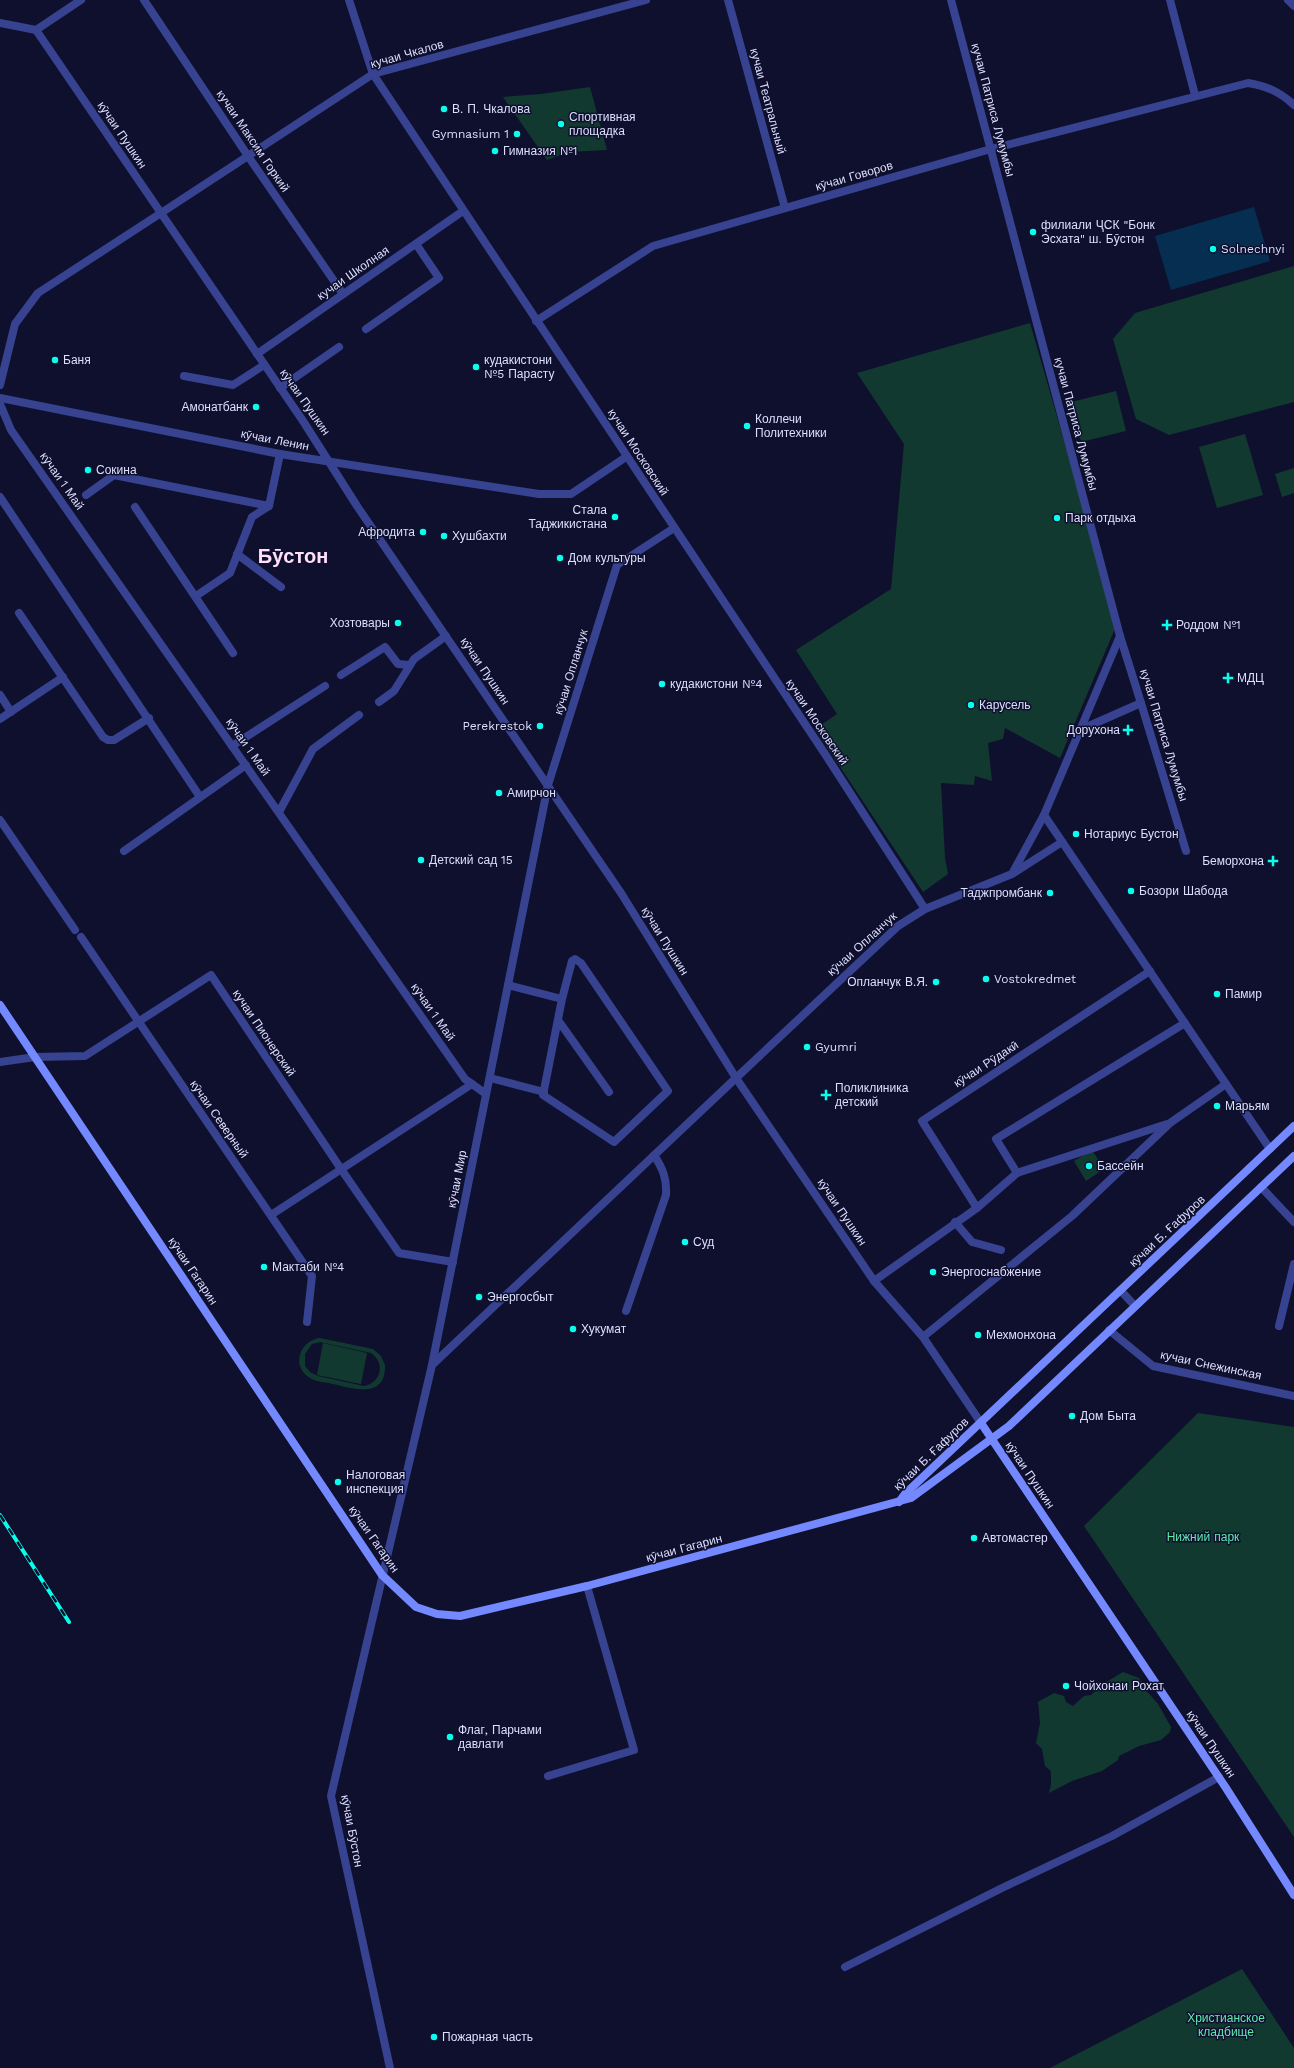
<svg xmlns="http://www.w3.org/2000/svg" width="1294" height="2068" font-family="'Work Sans',sans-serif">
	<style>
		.green { fill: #123930; fill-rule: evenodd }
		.water { fill: #062e50 }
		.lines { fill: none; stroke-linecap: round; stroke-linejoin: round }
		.minor { stroke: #374391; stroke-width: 8 }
		.tertiary { stroke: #374391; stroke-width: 8 }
		.secondary { stroke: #7489ff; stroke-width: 8 }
		.rail-casing { stroke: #09ffec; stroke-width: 4 }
		.rail { stroke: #0f102e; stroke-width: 2.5; stroke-dasharray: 8; stroke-linecap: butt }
		.poi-dot { fill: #09ffec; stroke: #0f102e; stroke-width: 1.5 }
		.labels { text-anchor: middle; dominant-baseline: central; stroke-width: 3; stroke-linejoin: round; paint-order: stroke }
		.street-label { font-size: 12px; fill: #dddfff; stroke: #0f102e }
		.poi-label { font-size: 12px; fill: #dddfff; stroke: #0f102e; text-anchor: start }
		.park-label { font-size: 12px; fill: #5debae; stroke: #0f102e }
		.town-label { font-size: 20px; font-weight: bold; fill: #ffdff9; stroke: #0f102e }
	</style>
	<rect width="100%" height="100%" fill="#0f102e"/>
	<g class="green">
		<path d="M590,87L607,150L569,152L547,160L503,97L541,94Z"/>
		<path d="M1294,266V402L1169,435L1136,419L1113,339L1135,313Z"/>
		<path d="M1030,323L1117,624L1060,758L1005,728L1003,739L988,743L992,781L975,776L974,785L941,783L945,858L948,874L923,892L815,729L837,714L796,650L891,589L904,444L857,373Z"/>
		<path d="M1116,391L1126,431L1081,442L1071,402Z"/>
		<path d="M1245,434L1263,495L1217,508L1199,447Z"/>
		<path d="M1294,468V493L1282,497L1275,474Z"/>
		<path d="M1092,1150L1104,1169L1086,1181L1074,1161Z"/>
		<path d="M320,1338L373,1349L381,1356L385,1365C386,1399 354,1389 333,1384C325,1382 314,1382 307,1376C291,1362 302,1340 320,1338ZM320,1342L371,1353C386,1363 381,1383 364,1386L318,1376L310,1372L305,1366V1354L312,1344Z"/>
		<path d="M323,1343L367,1353L361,1384L317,1375Z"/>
		<path d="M1198,1413L1294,1427V1837L1084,1526Z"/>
		<path d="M1123,1672L1139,1678L1143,1687L1158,1704L1171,1727L1170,1732L1161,1740L1139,1746L1119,1756L1118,1760L1102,1771L1072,1781L1049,1793L1051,1784V1771L1045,1766L1042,1749L1036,1743L1040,1723L1038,1702L1054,1693L1064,1696L1066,1702L1073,1706L1084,1696L1091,1695L1103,1684Z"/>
		<path d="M1242,1969L1294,2048V2068H1050Z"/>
	</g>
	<path class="water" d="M1254,207L1270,261L1171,290L1155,236Z"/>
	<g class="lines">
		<g class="minor">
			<path d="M144,0L248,156L343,294"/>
			<path d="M349,0L373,74"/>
			<path d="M728,0L785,208"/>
			<path d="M1170,0L1195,95"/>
			<path d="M1288,0L1294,6"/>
			<path d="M36,30L81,0"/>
			<path d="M366,329L439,278L416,244"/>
			<path d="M257,354L463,211"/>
			<path d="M184,376L233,385L264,365"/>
			<path d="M0,385L15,324L38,293L161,213"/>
			<path d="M280,388L339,347"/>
			<path d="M0,404L11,430L465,1079L486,1094"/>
			<path d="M86,495L114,475L269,506"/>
			<path d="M0,497L200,797"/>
			<path d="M135,507L233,653"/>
			<path d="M237,554L281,587"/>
			<path d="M196,596L230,573L252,517L269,506L280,454"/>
			<path d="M19,613L103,737L108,740H114L149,718"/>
			<path d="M341,675L385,647L398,664L409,665"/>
			<path d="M0,695L11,712"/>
			<path d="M379,702L394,691L414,659L446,636"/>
			<path d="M1141,703L1186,851"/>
			<path d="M0,719L63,677"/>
			<path d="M232,746L325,686"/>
			<path d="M279,812L313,749L359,715"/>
			<path d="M1044,815L1270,1149"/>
			<path d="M0,820L75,930"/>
			<path d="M124,851L246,765"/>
			<path d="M1012,874L1062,842"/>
			<path d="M81,937L312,1276L307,1322"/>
			<path d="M508,985L562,999L572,961L575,959L581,963L668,1091L614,1142L543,1095L562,999"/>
			<path d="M558,1020L609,1092"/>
			<path d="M0,1062L35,1057L85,1056L211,975L341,1169L399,1253L453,1262"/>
			<path d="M490,1078L544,1092"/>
			<path d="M1017,1173L996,1139L1185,1023"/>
			<path d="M1261,1187L1294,1222"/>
			<path d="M977,1208L922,1121L1150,971"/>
			<path d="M271,1215L472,1084"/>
			<path d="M955,1222L972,1242L1001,1250"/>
			<path d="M874,1281L977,1208L1017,1173L1167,1124"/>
			<path d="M626,1311L666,1195C667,1179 663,1169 654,1155"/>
			<path d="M1279,1326L1294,1264"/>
			<path d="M1109,1330L1153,1366L1294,1396"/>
			<path d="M923,1337L1072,1216L1170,1123L1226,1084"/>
			<path d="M432,1365L736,1078"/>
			<path d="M548,1776L634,1750L587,1586"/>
			<path d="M845,1967L1002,1888L1112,1836L1219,1777"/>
		</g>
		<g class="tertiary">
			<path d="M951,0L1120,636L1141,703L1082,729"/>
			<path d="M0,23L36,30L303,421L357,506L621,893L736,1078L874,1281L923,1337L981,1423"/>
			<path d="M373,74L825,754L925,909"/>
			<path d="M161,213L373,74L646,0"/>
			<path d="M536,321L653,246L991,149L1248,83C1267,86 1280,92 1294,105"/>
			<path d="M0,398L280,454L539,494H571L626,457"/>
			<path d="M736,1078L898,926L925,909L1012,874L1044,815L1120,636"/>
			<path d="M1121,1291L1135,1306"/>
			<path d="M390,2068L331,1796L432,1365L548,785L617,565L674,528"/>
		</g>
		<g class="secondary">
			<path d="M0,1005L382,1575L416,1607L437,1614L460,1616L587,1586L911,1498L1009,1426L1294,1156"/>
			<path d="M981,1423L1226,1788L1294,1895"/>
			<path d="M899,1502L905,1494L1294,1126"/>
		</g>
		<defs>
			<path id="rail" d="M0,1515L69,1622"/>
		</defs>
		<use href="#rail" class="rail-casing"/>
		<use href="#rail" class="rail"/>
	</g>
	<g class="poi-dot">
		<circle cx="444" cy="109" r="4"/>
		<circle cx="561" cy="124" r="4"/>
		<circle cx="517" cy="134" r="4"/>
		<circle cx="495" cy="151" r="4"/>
		<circle cx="1033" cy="232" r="4"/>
		<circle cx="1213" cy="249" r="4"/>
		<circle cx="55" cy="360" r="4"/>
		<circle cx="476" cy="367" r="4"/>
		<circle cx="256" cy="407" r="4"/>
		<circle cx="747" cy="426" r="4"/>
		<circle cx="88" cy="470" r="4"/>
		<circle cx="615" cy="517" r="4"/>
		<circle cx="1057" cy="518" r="4"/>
		<circle cx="423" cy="532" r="4"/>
		<circle cx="444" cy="536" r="4"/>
		<circle cx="560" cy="558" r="4"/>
		<circle cx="398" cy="623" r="4"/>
		<path d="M1165 619h4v4h4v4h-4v4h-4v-4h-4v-4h4z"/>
		<path d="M1226 672h4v4h4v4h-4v4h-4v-4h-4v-4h4z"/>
		<circle cx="662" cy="684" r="4"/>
		<circle cx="971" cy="705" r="4"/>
		<circle cx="540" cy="726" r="4"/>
		<path d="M1126 724h4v4h4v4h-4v4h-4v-4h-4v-4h4z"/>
		<circle cx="499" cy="793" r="4"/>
		<circle cx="1076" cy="834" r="4"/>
		<circle cx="421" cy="860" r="4"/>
		<path d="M1271 855h4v4h4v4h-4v4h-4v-4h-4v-4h4z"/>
		<circle cx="1131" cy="891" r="4"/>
		<circle cx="1050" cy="893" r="4"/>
		<circle cx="986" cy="979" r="4"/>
		<circle cx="936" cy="982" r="4"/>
		<circle cx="1217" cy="994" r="4"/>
		<circle cx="807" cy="1047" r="4"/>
		<path d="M824 1089h4v4h4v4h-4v4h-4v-4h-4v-4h4z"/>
		<circle cx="1217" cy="1106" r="4"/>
		<circle cx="1089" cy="1166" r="4"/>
		<circle cx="685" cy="1242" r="4"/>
		<circle cx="264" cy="1267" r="4"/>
		<circle cx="933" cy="1272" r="4"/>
		<circle cx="479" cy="1297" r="4"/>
		<circle cx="573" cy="1329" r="4"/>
		<circle cx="978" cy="1335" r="4"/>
		<circle cx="1072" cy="1416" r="4"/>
		<circle cx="338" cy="1482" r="4"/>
		<circle cx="974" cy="1538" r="4"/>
		<circle cx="1066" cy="1686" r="4"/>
		<circle cx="450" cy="1737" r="4"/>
		<circle cx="434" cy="2037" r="4"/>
	</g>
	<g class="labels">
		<g class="street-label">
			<text transform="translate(407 54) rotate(-16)">кучаи Чкалов</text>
			<text transform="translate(768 101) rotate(75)">кучаи Театральный</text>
			<text transform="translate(993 110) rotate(75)">кучаи Патриса Лумумбы</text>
			<text transform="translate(122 135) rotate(56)">кӯчаи Пушкин</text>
			<text transform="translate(253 141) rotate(56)">кучаи Максим Горкий</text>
			<text transform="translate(854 176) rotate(-16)">кӯчаи Говоров</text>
			<text transform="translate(353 273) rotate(-35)">кучаи Школная</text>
			<text transform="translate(305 402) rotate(55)">кӯчаи Пушкин</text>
			<text transform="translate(1076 424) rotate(75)">кучаи Патриса Лумумбы</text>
			<text transform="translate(275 440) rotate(11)">кӯчаи Ленин</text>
			<text transform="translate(638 452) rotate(57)">кучаи Московский</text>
			<text transform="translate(62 481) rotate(55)">кӯчаи 1 Май</text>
			<text transform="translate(485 671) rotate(56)">кӯчаи Пушкин</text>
			<text transform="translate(571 672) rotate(-73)">кӯчаи Опланчук</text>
			<text transform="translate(817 722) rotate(56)">кучаи Московский</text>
			<text transform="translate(1164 735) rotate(73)">кучаи Патриса Лумумбы</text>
			<text transform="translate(248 747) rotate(55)">кӯчаи 1 Май</text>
			<text transform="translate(665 941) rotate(58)">кӯчаи Пушкин</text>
			<text transform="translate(862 944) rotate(-42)">кӯчаи Опланчук</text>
			<text transform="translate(433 1012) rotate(55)">кӯчаи 1 Май</text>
			<text transform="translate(264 1033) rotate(56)">кучаи Пионерский</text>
			<text transform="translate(986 1064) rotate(-33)">кӯчаи Рӯдакӣ</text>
			<text transform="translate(219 1119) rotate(55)">кӯчаи Северный</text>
			<text transform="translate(457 1179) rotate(-79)">кӯчаи Мир</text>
			<text transform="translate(842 1212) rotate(56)">кӯчаи Пушкин</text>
			<text transform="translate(1167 1231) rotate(-43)">кӯчаи Б. Ғафуров</text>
			<text transform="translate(193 1271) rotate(56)">кӯчаи Гагарин</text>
			<text transform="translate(1211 1365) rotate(12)">кучаи Снежинская</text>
			<text transform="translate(931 1454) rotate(-44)">кӯчаи Б. Ғафуров</text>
			<text transform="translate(1030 1475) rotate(56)">кӯчаи Пушкин</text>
			<text transform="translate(374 1539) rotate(55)">кӯчаи Гагарин</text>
			<text transform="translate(684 1548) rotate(-15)">кӯчаи Гагарин</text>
			<text transform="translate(1211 1744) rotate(56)">кӯчаи Пушкин</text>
			<text transform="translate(352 1831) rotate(79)">кӯчаи Бӯстон</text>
		</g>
		<g class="poi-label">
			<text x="452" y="109">В. П. Чкалова</text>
			<text x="569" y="117">Спортивная<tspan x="569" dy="14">площадка</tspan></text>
			<text x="509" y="134" text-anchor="end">Gymnasium 1</text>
			<text x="503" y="151">Гимназия №1</text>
			<text x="1041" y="225">филиали ҶСК "Бонк<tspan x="1041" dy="14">Эсхата" ш. Бӯстон</tspan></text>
			<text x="1221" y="249">Solnechnyi</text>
			<text x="63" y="360">Баня</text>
			<text x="484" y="360">кудакистони<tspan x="484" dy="14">№5 Парасту</tspan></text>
			<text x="248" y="407" text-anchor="end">Амонатбанк</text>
			<text x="755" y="419">Коллечи<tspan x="755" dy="14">Политехники</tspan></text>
			<text x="96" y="470">Сокина</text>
			<text x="607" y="510" text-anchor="end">Стала<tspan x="607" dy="14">Таджикистана</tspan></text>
			<text x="1065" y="518">Парк отдыха</text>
			<text x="415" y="532" text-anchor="end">Афродита</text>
			<text x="452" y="536">Хушбахти</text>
			<text x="568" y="558">Дом культуры</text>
			<text x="390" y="623" text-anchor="end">Хозтовары</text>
			<text x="1176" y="625">Роддом №1</text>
			<text x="1237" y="678">МДЦ</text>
			<text x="670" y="684">кудакистони №4</text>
			<text x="979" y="705">Карусель</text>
			<text x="532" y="726" text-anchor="end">Perekrestok</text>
			<text x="1120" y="730" text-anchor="end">Дорухона</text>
			<text x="507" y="793">Амирчон</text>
			<text x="1084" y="834">Нотариус Бустон</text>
			<text x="429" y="860">Детский сад 15</text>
			<text x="1264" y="861" text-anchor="end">Беморхона</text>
			<text x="1139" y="891">Бозори Шабода</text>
			<text x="1042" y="893" text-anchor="end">Таджпромбанк</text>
			<text x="994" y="979">Vostokredmet</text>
			<text x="928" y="982" text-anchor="end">Опланчук В.Я.</text>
			<text x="1225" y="994">Памир</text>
			<text x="815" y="1047">Gyumri</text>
			<text x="835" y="1088">Поликлиника<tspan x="835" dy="14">детский</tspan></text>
			<text x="1225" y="1106">Марьям</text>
			<text x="1097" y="1166">Бассейн</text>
			<text x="693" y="1242">Суд</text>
			<text x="272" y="1267">Мактаби №4</text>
			<text x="941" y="1272">Энергоснабжение</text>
			<text x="487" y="1297">Энергосбыт</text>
			<text x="581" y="1329">Хукумат</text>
			<text x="986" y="1335">Мехмонхона</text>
			<text x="1080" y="1416">Дом Быта</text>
			<text x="346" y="1475">Налоговая<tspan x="346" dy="14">инспекция</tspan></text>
			<text x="982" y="1538">Автомастер</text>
			<text x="1074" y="1686">Чойхонаи Рохат</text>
			<text x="458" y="1730">Флаг, Парчами<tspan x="458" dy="14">давлати</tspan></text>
			<text x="442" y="2037">Пожарная часть</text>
		</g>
		<g class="park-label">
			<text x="1203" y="1537">Нижний парк</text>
			<text x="1226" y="2018">Христианское<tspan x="1226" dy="14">кладбище</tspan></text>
		</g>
		<g class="town-label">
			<text x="293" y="556">Бӯстон</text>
		</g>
	</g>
</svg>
